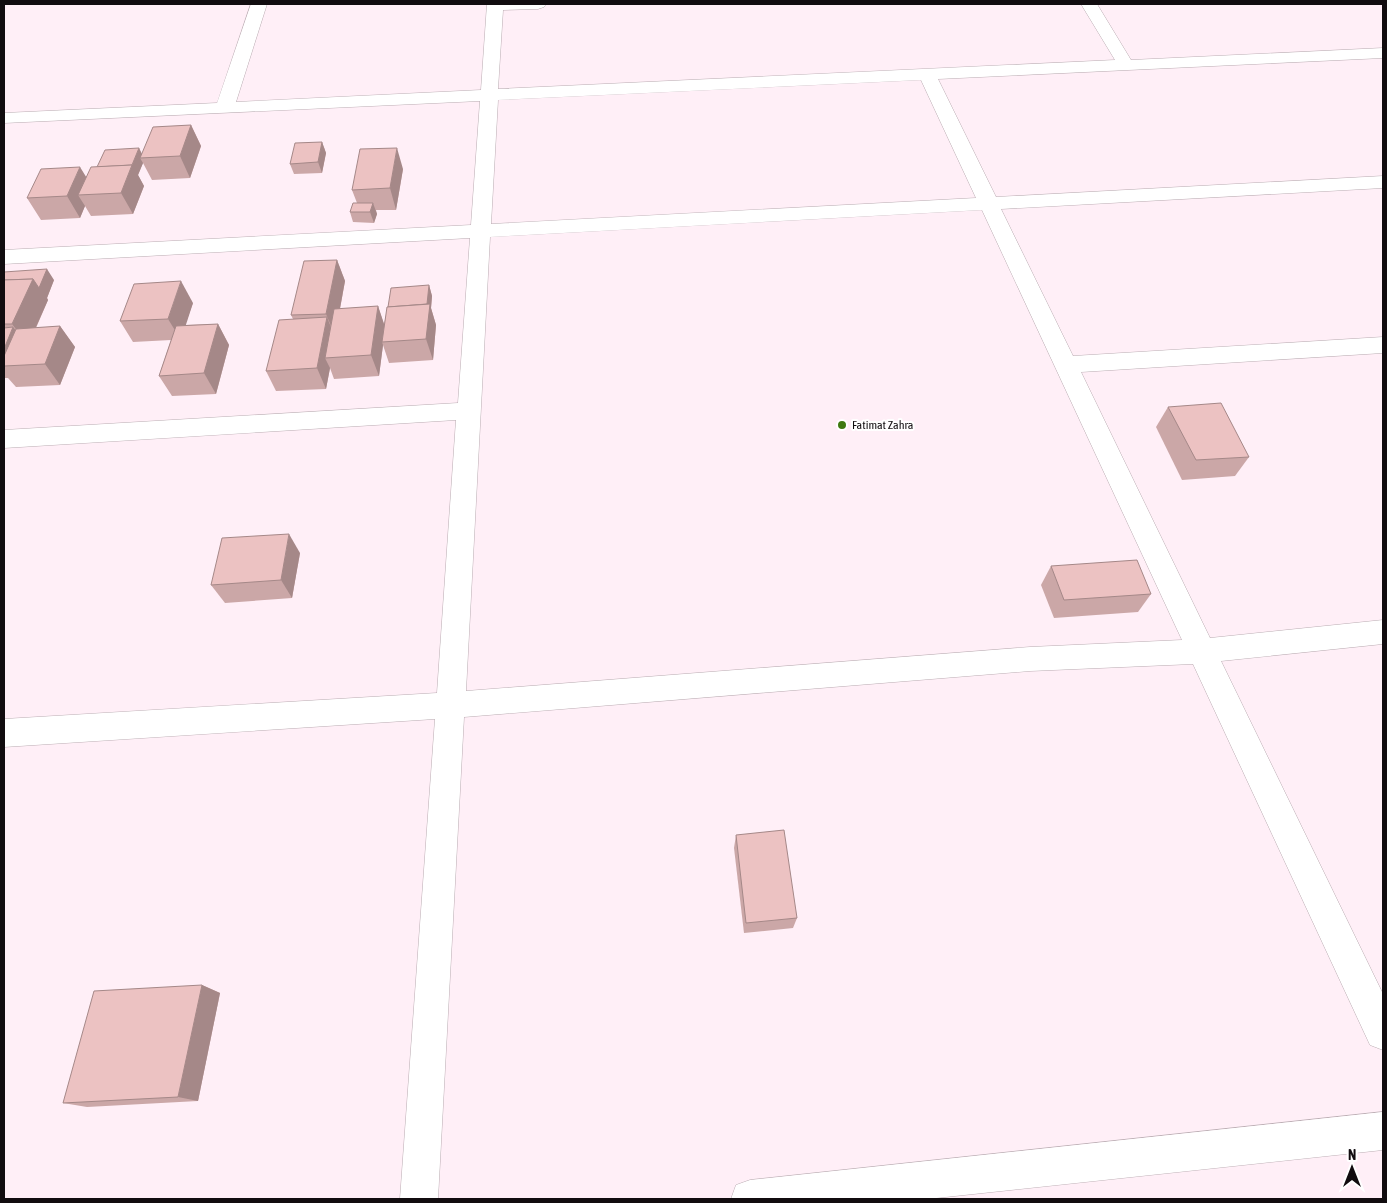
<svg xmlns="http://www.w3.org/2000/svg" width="1387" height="1203" font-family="'Asap Condensed',sans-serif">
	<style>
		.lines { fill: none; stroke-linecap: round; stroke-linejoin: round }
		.minor-casing { stroke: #baacb2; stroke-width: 1 }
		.minor { fill: #fff; fill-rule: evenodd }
		.wall { fill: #cba7a7 }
		.shaded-wall { fill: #a58888 }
		.building { fill: #ecc2c2; stroke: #a58888 }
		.poi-dot { fill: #3f7910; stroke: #fff; stroke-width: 2 }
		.labels { text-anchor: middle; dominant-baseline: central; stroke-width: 4; stroke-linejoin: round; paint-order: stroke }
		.poi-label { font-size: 12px; fill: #110c0f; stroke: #fff; text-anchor: start }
	</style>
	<rect width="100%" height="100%" fill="#ffeff7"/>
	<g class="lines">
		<defs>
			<g id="minor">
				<path d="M251,4H267L236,102L481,90L487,4H546L544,7L538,9L503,10L498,89L1115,60L1081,4H1097L1131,60L1383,48V58L938,79L996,197L1383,176V188L1001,209L1073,356L1383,337V353L1081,372L1210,638L1383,620V644L1221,661L1383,994V1050L1370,1045L1193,664L1030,671L464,717L438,1199H400L435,719L4,747V719L437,693L456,420L4,448V430L458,403L470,238L4,264V250L471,225L480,101L4,123V113L217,103ZM921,80L976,198L491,224L498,100ZM982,210L1182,640L1030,647L466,691L490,237Z"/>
				<path d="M1383,1112V1150L927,1199H731L736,1185L750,1180Z"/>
			</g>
		</defs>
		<use href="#minor" class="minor-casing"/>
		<use href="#minor" class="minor"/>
	</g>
	<g class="wall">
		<path d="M191,125L201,146L190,178L152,180L143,163L138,175L144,186L133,214L91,216L85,206L80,218L41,220L27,198L86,177L97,167L139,148L142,155Z"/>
		<path d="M322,142L326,153L322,173L294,174L290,164Z"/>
		<path d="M403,169L396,210H376L377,214L374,223L353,222L350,212L357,203L352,190Z"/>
		<path d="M337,260L345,281L340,309L378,306L384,324L388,307L429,285L432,296L431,308L436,325L433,360L389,363L383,345L379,376L334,379L330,368L326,389L276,391L266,371L293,319L291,315Z"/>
		<path d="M4,272L54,280L47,298L48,300L36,328L60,326L75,347L60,385L16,387L8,378H4Z"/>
		<path d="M193,303L185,325L218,324L229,345L216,394L172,396L159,376L171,340L133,342L120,321Z"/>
		<path d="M1168,407L1249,457L1235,476L1182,480L1156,427Z"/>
		<path d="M300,553L292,598L225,603L211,585Z"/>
		<path d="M1051,566L1151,594L1138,612L1054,618L1041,585Z"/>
		<path d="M736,835L797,918L793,928L744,933L734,848Z"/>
		<path d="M202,985L220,993L198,1101L87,1107L63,1103Z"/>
	</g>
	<g class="shaded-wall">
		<path d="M191,125L201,146L190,178L180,156Z"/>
		<path d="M322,142L326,153L322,173L318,162Z"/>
		<path d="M139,148L144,158H140L143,163L138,175L144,186L133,214L121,193Z"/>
		<path d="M397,148L403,169L396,210L390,188Z"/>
		<path d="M80,167L93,188L78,195L85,206L80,218L67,196Z"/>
		<path d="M373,203L377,214L374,223L370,212Z"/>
		<path d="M337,260L345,281L335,335L326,314Z"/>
		<path d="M47,269L54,280L47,298L48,300L28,345L12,324L33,279Z"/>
		<path d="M181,281L193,303L181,340L168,319Z"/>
		<path d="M429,285L432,296L431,308L436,325L433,360L426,339V312Z"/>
		<path d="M378,306L385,327L382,342L383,345L379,376L371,355Z"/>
		<path d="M327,317L335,338L325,358L330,368L326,389L317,368Z"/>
		<path d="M218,324L229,345L216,394L204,373Z"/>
		<path d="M60,326L75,347L60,385L45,364Z"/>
		<path d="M13,327L30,348L4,361V349Z"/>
		<path d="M289,534L300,553L292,598L281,580Z"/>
		<path d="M202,985L220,993L198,1101L178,1097Z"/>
	</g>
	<g class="building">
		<path d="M191,125L180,156L140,158L153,127Z"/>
		<path d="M322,142L318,162L290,164L295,143Z"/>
		<path d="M139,148L132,165L97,167L105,150Z"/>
		<path d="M397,148L390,188L352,190L360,149Z"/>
		<path d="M132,165L121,193L78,195L91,167Z"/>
		<path d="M80,167L67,196L27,198L41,169Z"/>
		<path d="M353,203H373L370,212H350Z"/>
		<path d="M337,260L326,314L291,315L304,261Z"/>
		<path d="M47,269L39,288L33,279L4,280V272Z"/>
		<path d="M33,279L12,324H4V280Z"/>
		<path d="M181,281L168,319L120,321L134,284Z"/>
		<path d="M429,285L427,304L388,307L391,288Z"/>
		<path d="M430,304L426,339L382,342L387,307Z"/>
		<path d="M378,306L371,355L325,358L334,309Z"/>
		<path d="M327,317L317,368L266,371L279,320Z"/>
		<path d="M218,324L204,373L159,376L176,326Z"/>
		<path d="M60,326L45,364L4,366V356L16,329Z"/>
		<path d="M13,327L4,349V328Z"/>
		<path d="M1221,403L1249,457L1196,460L1168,407Z"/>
		<path d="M289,534L281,580L211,585L222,538Z"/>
		<path d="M1137,560L1151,594L1064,600L1051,566Z"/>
		<path d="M784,830L797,918L746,923L736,835Z"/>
		<path d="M202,985L178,1097L63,1103L94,991Z"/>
	</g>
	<circle class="poi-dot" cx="842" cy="425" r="5"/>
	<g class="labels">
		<g class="poi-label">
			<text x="852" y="425">Fatimat Zahra</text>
		</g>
	</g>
	<rect width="1387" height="1203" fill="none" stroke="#110c0f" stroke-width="10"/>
	<g transform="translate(1352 1168)" stroke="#ffffff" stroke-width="4" paint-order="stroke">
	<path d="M0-4L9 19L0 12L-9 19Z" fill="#110c0f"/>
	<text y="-8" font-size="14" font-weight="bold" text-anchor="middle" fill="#110c0f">N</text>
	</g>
</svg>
